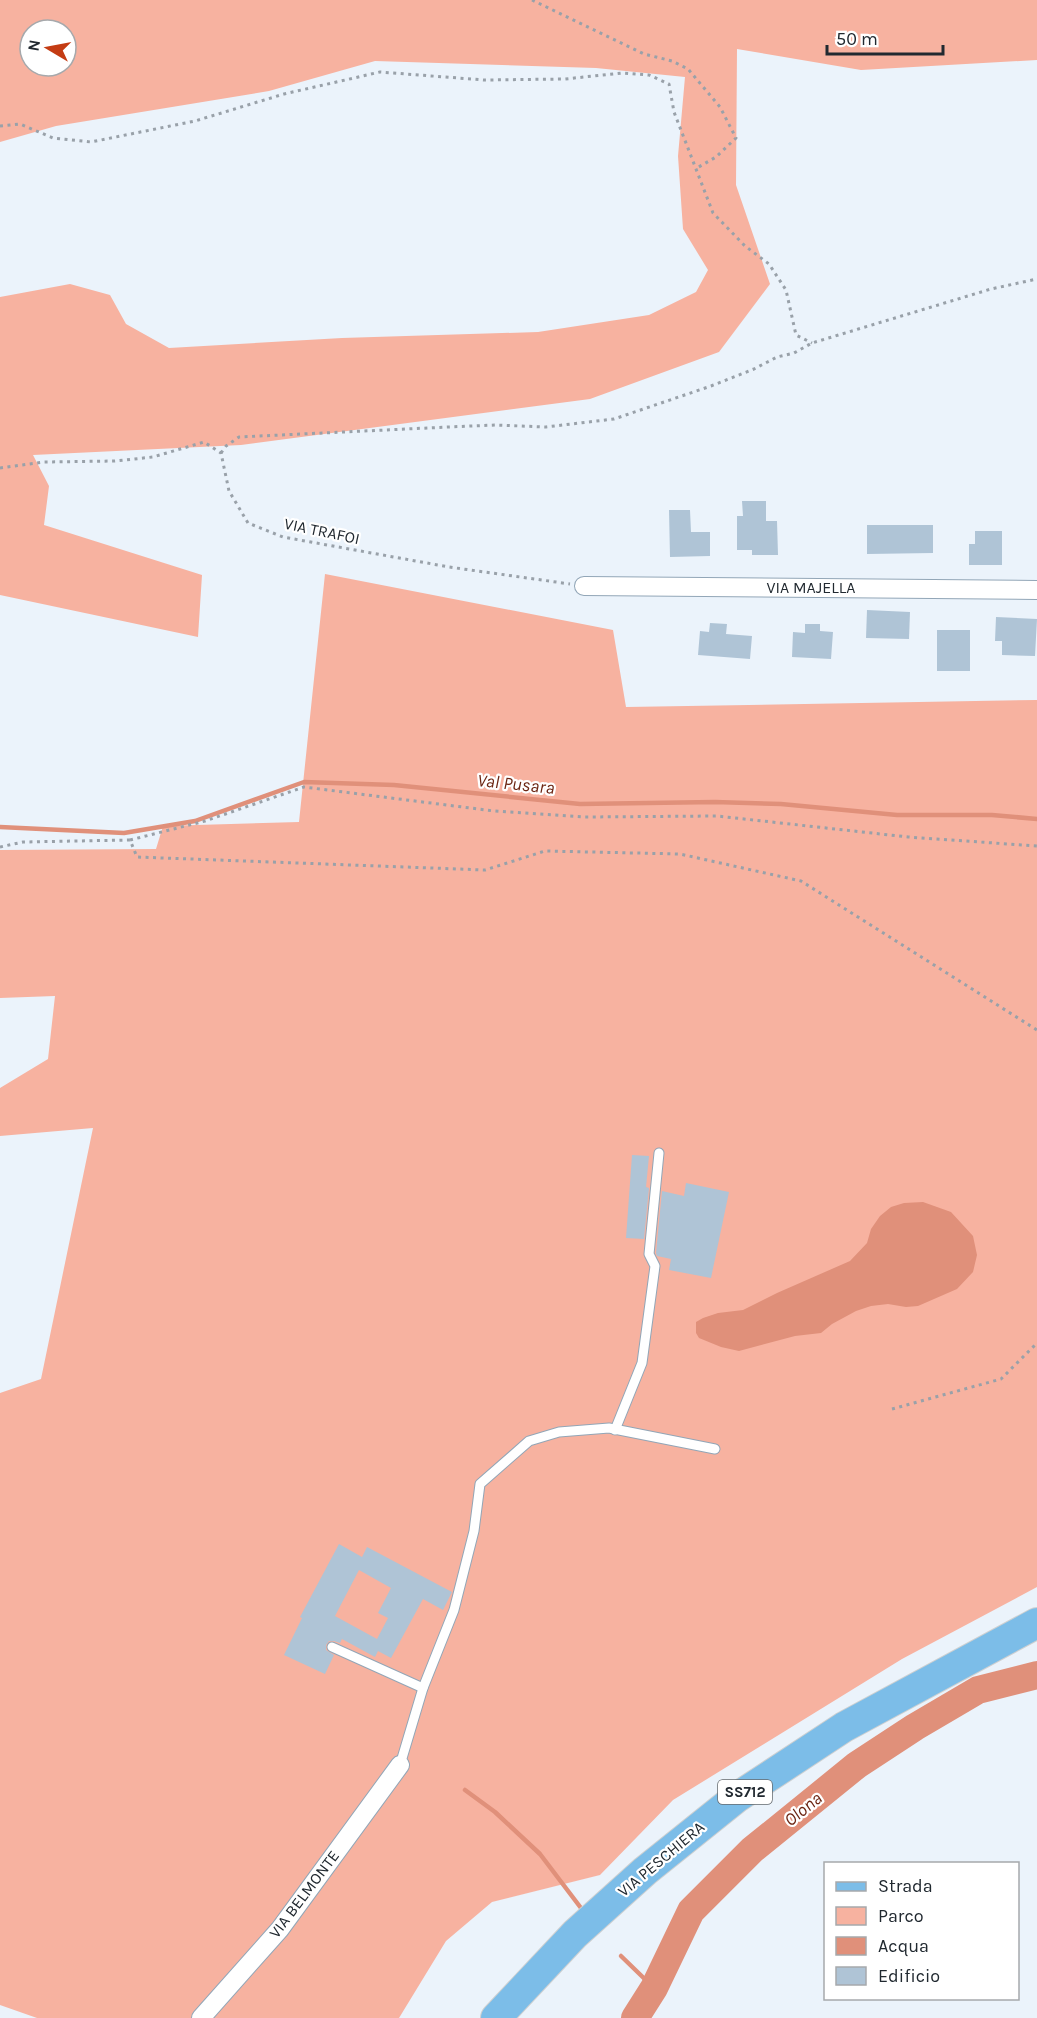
<svg xmlns="http://www.w3.org/2000/svg" width="1037" height="2018" font-family="Karla,sans-serif">
	<style>
		.green { fill: #f7b2a0; fill-rule: evenodd }
		.water { fill: #e0907a }
		.lines { fill: none; stroke-linecap: round; stroke-linejoin: round }
		.stream { stroke: #e0907a; stroke-width: 4.5 }
		.river { stroke: #e0907a; stroke-width: 28 }
		.building { fill: #afc4d6; fill-rule: evenodd }
		.lane-casing { stroke: #92a6b7; stroke-width: 11 }
		.street-casing { stroke: #92a6b7; stroke-width: 20 }
		.primary-casing { stroke: #ced0d1; stroke-width: 32 }
		.path { stroke: #99a1a9; stroke-width: 3; stroke-dasharray: 3 4.5; stroke-linecap: butt }
		.lane { stroke: #fff; stroke-width: 9 }
		.street { stroke: #fff; stroke-width: 18 }
		.primary { stroke: #7cbde8; stroke-width: 30 }
		.labels { text-anchor: middle; dominant-baseline: central; stroke-width: 4.5; stroke-linejoin: round; paint-order: stroke }
		.shield { fill: #fff; stroke: #64696e; stroke-width: 1.5 }
		.shield-label { font-size: 15px; font-weight: bold; fill: #212930 }
		.street-label { font-size: 16px; fill: #212930; stroke: #fff }
		.water-label { font-size: 18px; font-style: italic; fill: #6c2512; stroke: #fff }
	</style>
	<rect width="100%" height="100%" fill="#ebf3fb"/>
	<g class="green">
		<path d="M0,0H1037V60L861,70L737,49L736,185L770,284L719,352L590,399L241,445L33,455L49,486L44,525L202,575L198,637L0,595V297L70,284L110,295L126,324L169,348L342,338L538,332L649,315L696,292L708,270L683,229L678,156L685,77L596,68L375,61L269,91L56,126L0,142ZM30,30H66V66H30Z"/>
		<path d="M325,574L613,630L626,707L1037,700V1587L902,1659L673,1800L600,1875L492,1902L446,1941L399,2018H37L0,2005V1393L41,1379L93,1128L0,1136V1088L48,1059L55,996L0,998V850L156,849L163,826L299,822Z"/>
	</g>
	<path class="water" d="M923,1202L951,1212L973,1236L977,1255L973,1272L957,1289L918,1306L906,1307L888,1304L871,1306L856,1311L832,1324L821,1333L795,1336L739,1351L721,1347L699,1338L696,1333V1322L703,1318L718,1313L743,1310L777,1293L850,1261L867,1243L871,1229L880,1216L891,1207L904,1203Z"/>
	<g class="lines">
		<g class="stream">
			<path d="M0,827L124,833L195,821L304,782L394,785L580,804L715,802L781,804L897,815H992L1037,819"/>
			<path d="M465,1790L495,1812L540,1854L584,1912"/>
			<path d="M621,1956L654,1988"/>
		</g>
		<path class="river" d="M635,2018L654,1988L691,1911L752,1850L857,1765L915,1727L978,1690L1037,1675"/>
	</g>
	<g class="building">
		<path d="M742,501H766V521H777L778,555H752V550H737V516H743Z"/>
		<path d="M669,510H690L691,532H710V556L670,557Z"/>
		<path d="M867,525H933V553L867,554Z"/>
		<path d="M975,531H1002V565H969V544H975Z"/>
		<path d="M867,610L910,612L909,639L866,638Z"/>
		<path d="M996,617L1037,619L1035,656L1002,655V641H995Z"/>
		<path d="M710,623L727,624L726,634L752,636L750,659L698,655L700,631L709,632Z"/>
		<path d="M805,624H820V631L833,632L831,659L792,657L793,632L805,633Z"/>
		<rect x="937" y="630" width="33" height="41"/>
		<path d="M632,1155L649,1156L646,1187L649,1188L644,1239L626,1238Z"/>
		<path d="M686,1183L729,1192L711,1278L669,1270L671,1259L657,1256L656,1253L662,1191L684,1196Z"/>
		<path d="M339,1544L362,1557L367,1547L452,1592L443,1610L423,1599L391,1658L378,1651L375,1657L342,1639L340,1643L334,1641H329L326,1645V1650L334,1655L325,1674L284,1655L302,1618L300,1617ZM359,1570L391,1588L378,1613L388,1618L377,1639L335,1616Z"/>
	</g>
	<g class="lines">
		<defs>
			<g id="lane">
				<path d="M615,1430L642,1363L655,1266L649,1254L659,1153"/>
				<path d="M332,1647L423,1688"/>
				<path d="M400,1765L423,1688L454,1610L474,1531L480,1484L529,1441L559,1432L609,1428L715,1449"/>
			</g>
			<g id="street">
				<path d="M584,586L1037,590"/>
				<path d="M201,2018L280,1929L400,1765"/>
			</g>
			<path id="primary" d="M496,2018L575,1934L645,1871L736,1798L844,1727L1037,1623"/>
		</defs>
		<use href="#lane" class="lane-casing"/>
		<use href="#street" class="street-casing"/>
		<use href="#primary" class="primary-casing"/>
		<g class="path">
			<path d="M532,0L644,54L672,61L688,69L720,107L736,138L716,157L697,168"/>
			<path d="M0,126L20,124L53,138L91,142L195,121L284,94L380,72L484,80L565,79L622,73L649,75L669,84L674,112L713,213L745,246L769,264L786,290L796,335L812,343"/>
			<path d="M221,453L226,446L239,437L448,427L495,425L546,427L614,419L711,386L754,369L777,357L794,353L812,343L991,289L1037,279"/>
			<path d="M0,468L44,462L115,461L153,457L204,442L221,453L229,491L248,523L283,537L449,567L570,584"/>
			<path d="M130,840L205,821L304,787L494,811L585,817L717,816L908,837L1037,846"/>
			<path d="M0,847L23,842L130,840L137,857L485,870L545,851L680,854L801,881L1037,1030"/>
			<path d="M892,1409L1001,1379L1037,1343"/>
		</g>
		<use href="#lane" class="lane"/>
		<use href="#street" class="street"/>
		<use href="#primary" class="primary"/>
	</g>
	<g class="labels">
		<rect class="shield" x="718" y="1780" width="54" height="24" rx="4.5"/>
		<g class="shield-label">
			<text x="745" y="1792">SS712</text>
		</g>
		<g class="street-label">
			<text transform="translate(322 531) rotate(12)">VIA TRAFOI</text>
			<text x="811" y="587">VIA MAJELLA</text>
			<text transform="translate(661 1859) rotate(-40)">VIA PESCHIERA</text>
			<text transform="translate(304 1894) rotate(-53)">VIA BELMONTE</text>
		</g>
		<g class="water-label">
			<text transform="translate(516 784) rotate(6)">Val Pusara</text>
			<text transform="translate(803 1809) rotate(-39)">Olona</text>
		</g>
	</g>
	<rect x="824" y="1862" width="195" height="138" fill="#ffffff" stroke="#a6a9ac" stroke-width="1.5"/>
	<rect x="836" y="1882" width="30" height="9" fill="#7cbde8" stroke="#a6a9ac" stroke-width="1.5"/>
	<text x="878" y="1892" font-size="18" fill="#212930">Strada</text>
	<rect x="836" y="1907" width="30" height="18" fill="#f7b2a0" stroke="#a6a9ac" stroke-width="1.5"/>
	<text x="878" y="1922" font-size="18" fill="#212930">Parco</text>
	<rect x="836" y="1937" width="30" height="18" fill="#e0907a" stroke="#a6a9ac" stroke-width="1.5"/>
	<text x="878" y="1952" font-size="18" fill="#212930">Acqua</text>
	<rect x="836" y="1967" width="30" height="18" fill="#afc4d6" stroke="#a6a9ac" stroke-width="1.5"/>
	<text x="878" y="1982" font-size="18" fill="#212930">Edificio</text>
	<g transform="translate(48 48) rotate(280)"><circle r="28" fill="#ffffff" stroke="#a6a9ac" stroke-width="1.5"/>
	<path d="M0-4.5L10 22L0 15L-10 22Z" fill="#c43c13"/>
	<text y="-9" font-size="16" font-weight="bold" text-anchor="middle" fill="#212930">N</text>
	</g>
	<path d="M827 45v9h116v-9" fill="none" stroke="#212930" stroke-width="3"/>
	<text x="836" y="45" font-size="18" fill="#212930" stroke="#ffffff" stroke-width="4.5" paint-order="stroke">50 m</text>
</svg>
